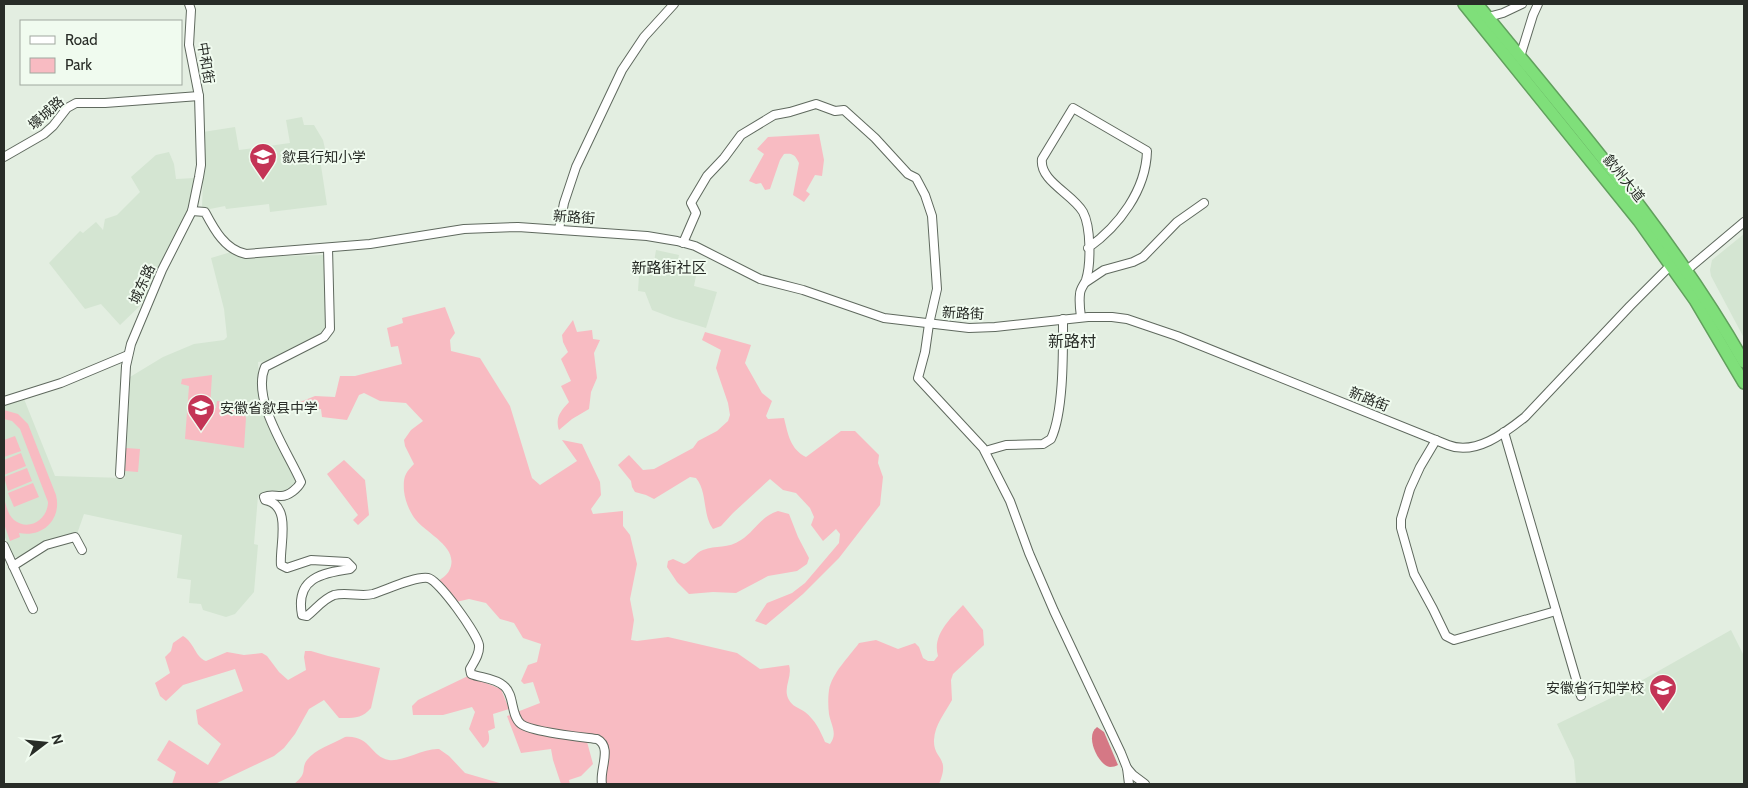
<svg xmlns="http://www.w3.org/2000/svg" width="1748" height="788" font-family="Cabin,'Noto Sans SC',sans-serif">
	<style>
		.built { fill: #d4e5d2 }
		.green { fill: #f8bbc2 }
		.water { fill: #d57885 }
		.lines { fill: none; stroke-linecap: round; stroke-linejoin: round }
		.minor-casing { stroke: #5f695e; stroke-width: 10 }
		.highway-casing { stroke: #61a05d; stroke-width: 14 }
		.minor { stroke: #fff; stroke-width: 8 }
		.highway { stroke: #7fdf7a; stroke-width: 11 }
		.labels { text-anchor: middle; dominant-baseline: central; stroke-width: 4; stroke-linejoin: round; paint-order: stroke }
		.street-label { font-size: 14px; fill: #282c27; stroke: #f0fbef }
		.poi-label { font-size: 14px; fill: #282c27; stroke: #f0fbef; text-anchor: start }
		.neighbourhood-label { font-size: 15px; fill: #282c27; stroke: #f0fbef }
		.quarter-label { font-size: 16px; fill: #282c27; stroke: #f0fbef }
	</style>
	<rect width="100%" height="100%" fill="#e3eee1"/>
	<g class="built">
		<path d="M302,117L304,125H314L323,140L325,149L320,159L327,205L270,212L269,204L226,209L225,206L210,209L202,208L204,146L203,132L235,127L239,150L290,143L286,120Z"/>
		<path d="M169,152L174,164L176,179L195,178L191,209L146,300L120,325L101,304L85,309L49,263L80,231L83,233L96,222L103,230L105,219L117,215L140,192L131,177L156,155Z"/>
		<path d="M1744,234V338L1711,276L1710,270L1712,260Z"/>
		<path d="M656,250L679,255L678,260L684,262L682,272L696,276L694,286L717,292L706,328L673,318L652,310L645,292L638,291L640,260L654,262Z"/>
		<path d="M231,252L240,257L324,255L326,333L268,361L258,362L260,394L299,483L282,495L274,491L258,496L254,544L258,545L254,592L235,614L226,617L203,610L201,604L189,603L191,580L177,578L182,535L84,514L77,534L47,541L21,557H14L4,535V405L24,399L55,476L125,478L130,377L163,357L194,344L224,340L227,337L224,309L211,258Z"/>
		<path d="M1731,630L1744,656V784H1576L1574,760L1557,724L1609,699Z"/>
	</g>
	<g class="green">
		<path d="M819,134L824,160L822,176L815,175L806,191L810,194L804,202L793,195L799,163C795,155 793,153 784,154L780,160L770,189L765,190L761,183L756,184L749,181L764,154L757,149L768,137Z"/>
		<path d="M445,307L455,333L450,340L451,351L480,358L510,406L532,478L540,485L577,461L562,440L582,444L600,482L601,495L591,509L593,514L623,511V526L630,535L637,564L630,599L634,620L631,640L637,641L668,637L737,653L760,669L789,665C793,677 782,688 789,700C792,706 799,708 805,712C815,720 820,730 825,742L830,744C838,734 831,725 829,714C828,706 828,697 829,690C832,673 849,657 859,643L876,640L898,649L915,643L919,647L923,658L928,661H934L938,656C932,635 950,619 963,605L983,630L984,645L953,674L951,680L952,700C945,713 935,724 934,740C933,760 951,756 939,784H604L606,744L577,733L530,726L522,722L517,712L540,703L533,682L524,684L521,681L528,665L537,662L541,644L523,638L514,623L500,619L486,603L469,599L456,602L437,582C441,579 447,575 449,571C461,548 427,534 416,520C410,513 405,501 404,491C403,477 405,473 414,464L405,446L404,440L411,430L423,421L406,403L380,401L364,393L359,395L347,420L322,417L321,409L298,412L295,404L315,396L335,397L340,376H355L402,364L398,346L391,347L387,328L403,323L402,318Z"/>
		<path d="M573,320L577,332L592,330L593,339L600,340L594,353L597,378L591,392L589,409L572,419L559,430C555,417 561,411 569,402L561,386L571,381L561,359L568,352L563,342L562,335Z"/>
		<path d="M705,332L751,345L745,363L762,393L772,401L766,416L768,419L784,418C788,434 790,449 806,457L841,431H855L879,455L878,463L883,477L880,505L839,558L803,594L766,625L755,621L767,603L792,593L805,583L839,543L840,534L836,529L823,541L811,525L814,517L810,508L796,493L783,490L770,479L733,513L721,526L713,529C702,514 708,493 696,478L690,477L654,499L646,495L635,492L632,487L631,481L618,465L629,455L643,470L654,469L693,448L698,441L717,431L728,421L730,415L728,403L716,368L721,350L702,340Z"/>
		<path d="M212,375L210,408H216L217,401L240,403L246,418L244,448L185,439L189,386L181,384L182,379Z"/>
		<path d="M4,410L18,414L28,424L56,495C62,519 43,538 19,533L20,537L10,541L4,524V498C6,505 8,515 14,520C29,532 48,519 48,502L20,429L12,421L4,419Z"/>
		<path d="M15,436L21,451L4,457V440Z"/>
		<path d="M126,448L140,449L138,472L125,471Z"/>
		<path d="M21,453L26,466L4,475V460Z"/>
		<path d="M344,460L365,480L369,515L358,525L353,520L358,515L327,474Z"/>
		<path d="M27,468L32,481L8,491L4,477Z"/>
		<path d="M33,483L39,497L14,507L8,493Z"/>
		<path d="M778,511L789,514L798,537L809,558L807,564L797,571L768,576L736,593L713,592L689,594L677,582L667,567L668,561L673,559L684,564C692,561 695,553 703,550C716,545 728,549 741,540C755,531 761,516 778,511Z"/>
		<path d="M183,636C194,642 195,657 206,661L227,652L244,655L262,653L267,656L279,672L288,680L306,670L304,657L305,651H311L328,656L380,668L371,708C362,719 353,718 339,718L324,700L309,709L295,734L284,748L274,756L215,784H172L176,772L157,760L169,740L208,765L221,744L198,724L196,710L243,691L235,669L183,685L166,701L160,696L155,683L170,673L165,657L171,651L173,643Z"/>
		<path d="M468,676L501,689L509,709L493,714L495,728L488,731C490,739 490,743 483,748L469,729L475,712L472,707L443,715H413L412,706L418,700Z"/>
		<path d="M513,714L520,726L586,738L593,764L581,776L569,780L570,784H561L553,760L551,749L521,753L507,716Z"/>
		<path d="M345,737C371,735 370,757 389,760C402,762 424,748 439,749L449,756L465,773L503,784H294C309,772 300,770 307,760C315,749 333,744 345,737Z"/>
	</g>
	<path class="water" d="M1097,727L1104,732L1118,765C1116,766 1113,767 1110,767C1099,766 1084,736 1097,727Z"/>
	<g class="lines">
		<defs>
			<g id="minor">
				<path d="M1488,17L1503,13L1522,4"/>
				<path d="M1520,57L1533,15L1538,4"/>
				<path d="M4,157L44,134L53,126L67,108L76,103H105L199,96"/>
				<path d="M192,211L205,212C214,229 225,250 246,254L370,244L464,229L518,227L647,236L677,241L695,246L760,279L803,290L884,318L969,328L995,327L1088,317H1112L1127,319L1177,336L1448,445C1475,456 1505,433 1525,417L1630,306L1671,265"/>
				<path d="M559,229L564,203L576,167L622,70L644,37L674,4"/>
				<path d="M683,243L696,213L691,203L707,176L724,158L741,135L774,115L790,112L816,104L835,111L844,110L875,138L908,174L916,178L925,195L932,216L937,289L929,324L925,352L918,378L983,448L1010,501L1029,553L1054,611L1121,753L1127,768L1129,784"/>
				<path d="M328,248L330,329L324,337L265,367C251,400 288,452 301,482C298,488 289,496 281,496C274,496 271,494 264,497L265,500C293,505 279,546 281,565L287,568L311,560L347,562L352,567L350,569C322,573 295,578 302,615L307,616C316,609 323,599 334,595C347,592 361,597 373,594C386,590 415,576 428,578C439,580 477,634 479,645C480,654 474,662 470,669L471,674C481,678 495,678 504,686C515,695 510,715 521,724C531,732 582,737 597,739C613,747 599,770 602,784"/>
				<path d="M1687,270L1744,222"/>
				<path d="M1086,282L1104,270L1133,262L1143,257L1177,222L1204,203"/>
				<path d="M1081,317C1080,310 1079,302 1080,294C1080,289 1084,285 1086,280C1091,264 1091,227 1083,212C1073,194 1039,181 1042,159L1073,108L1147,151C1146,190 1119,226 1088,248"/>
				<path d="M4,401L61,383L128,355"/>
				<path d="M1504,432L1581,696"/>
				<path d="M1436,440L1420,467L1410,489L1401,519V528L1414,574L1433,609L1446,636L1454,640L1556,611"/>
				<path d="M985,451L1006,445L1043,444L1051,439C1064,411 1063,351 1063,319"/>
				<path d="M120,474L126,366L131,344L162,270L192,211L199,177L201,165L199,96L189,45L191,10L189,4"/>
				<path d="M4,546L33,609"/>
				<path d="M13,566L46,545L75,537L82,550"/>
				<path d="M1127,768L1133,775L1145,784"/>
			</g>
			<g id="highway">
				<path d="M1464,4L1639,221L1695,300L1744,383"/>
				<path d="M1477,4C1571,120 1670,232 1744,362"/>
			</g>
		</defs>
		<use href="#minor" class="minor-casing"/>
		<use href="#highway" class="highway-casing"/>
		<use href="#minor" class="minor"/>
		<use href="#highway" class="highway"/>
	</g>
	<defs>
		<symbol id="school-pin" viewBox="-11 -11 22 30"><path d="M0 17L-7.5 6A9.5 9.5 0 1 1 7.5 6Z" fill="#c43456" stroke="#f0fbef"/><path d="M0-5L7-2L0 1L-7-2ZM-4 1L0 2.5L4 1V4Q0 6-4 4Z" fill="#fff"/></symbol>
	</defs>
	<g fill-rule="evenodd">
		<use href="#school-pin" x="247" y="141" width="32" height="43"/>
		<use href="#school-pin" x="185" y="392" width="32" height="43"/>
		<use href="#school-pin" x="1647" y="672" width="32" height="43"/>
	</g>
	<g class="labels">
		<g class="street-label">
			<text transform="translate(206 63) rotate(81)">中和街</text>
			<text transform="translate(46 113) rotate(-42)">壕城路</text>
			<text transform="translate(1624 178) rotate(51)">歙州大道</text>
			<text transform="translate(574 217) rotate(4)">新路街</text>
			<text transform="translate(142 284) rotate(-66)">城东路</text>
			<text transform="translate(963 313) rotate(3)">新路街</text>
			<text transform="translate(1369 399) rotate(22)">新路街</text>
		</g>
		<g class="poi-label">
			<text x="282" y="157">歙县行知小学</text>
			<text x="220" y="408">安徽省歙县中学</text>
			<text x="1644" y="688" text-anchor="end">安徽省行知学校</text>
		</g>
		<g class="neighbourhood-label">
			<text x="669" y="268">新路街社区</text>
		</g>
		<g class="quarter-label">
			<text x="1072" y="341">新路村</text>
		</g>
	</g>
	<rect width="1748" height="788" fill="none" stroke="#282c27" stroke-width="10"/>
	<rect x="20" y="20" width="162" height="65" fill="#f0fbef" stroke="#a0a89f"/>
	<rect x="30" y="36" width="25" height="8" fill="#ffffff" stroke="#a0a89f"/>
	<text x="65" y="45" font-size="15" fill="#282c27">Road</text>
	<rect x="30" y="58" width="25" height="15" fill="#f8bbc2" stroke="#a0a89f"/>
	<text x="65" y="70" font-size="15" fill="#282c27">Park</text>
	<g transform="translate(45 743) rotate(74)" stroke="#f0fbef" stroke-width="4" paint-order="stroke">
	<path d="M0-4L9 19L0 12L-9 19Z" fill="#282c27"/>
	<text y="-8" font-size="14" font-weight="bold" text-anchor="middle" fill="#282c27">N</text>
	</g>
</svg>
